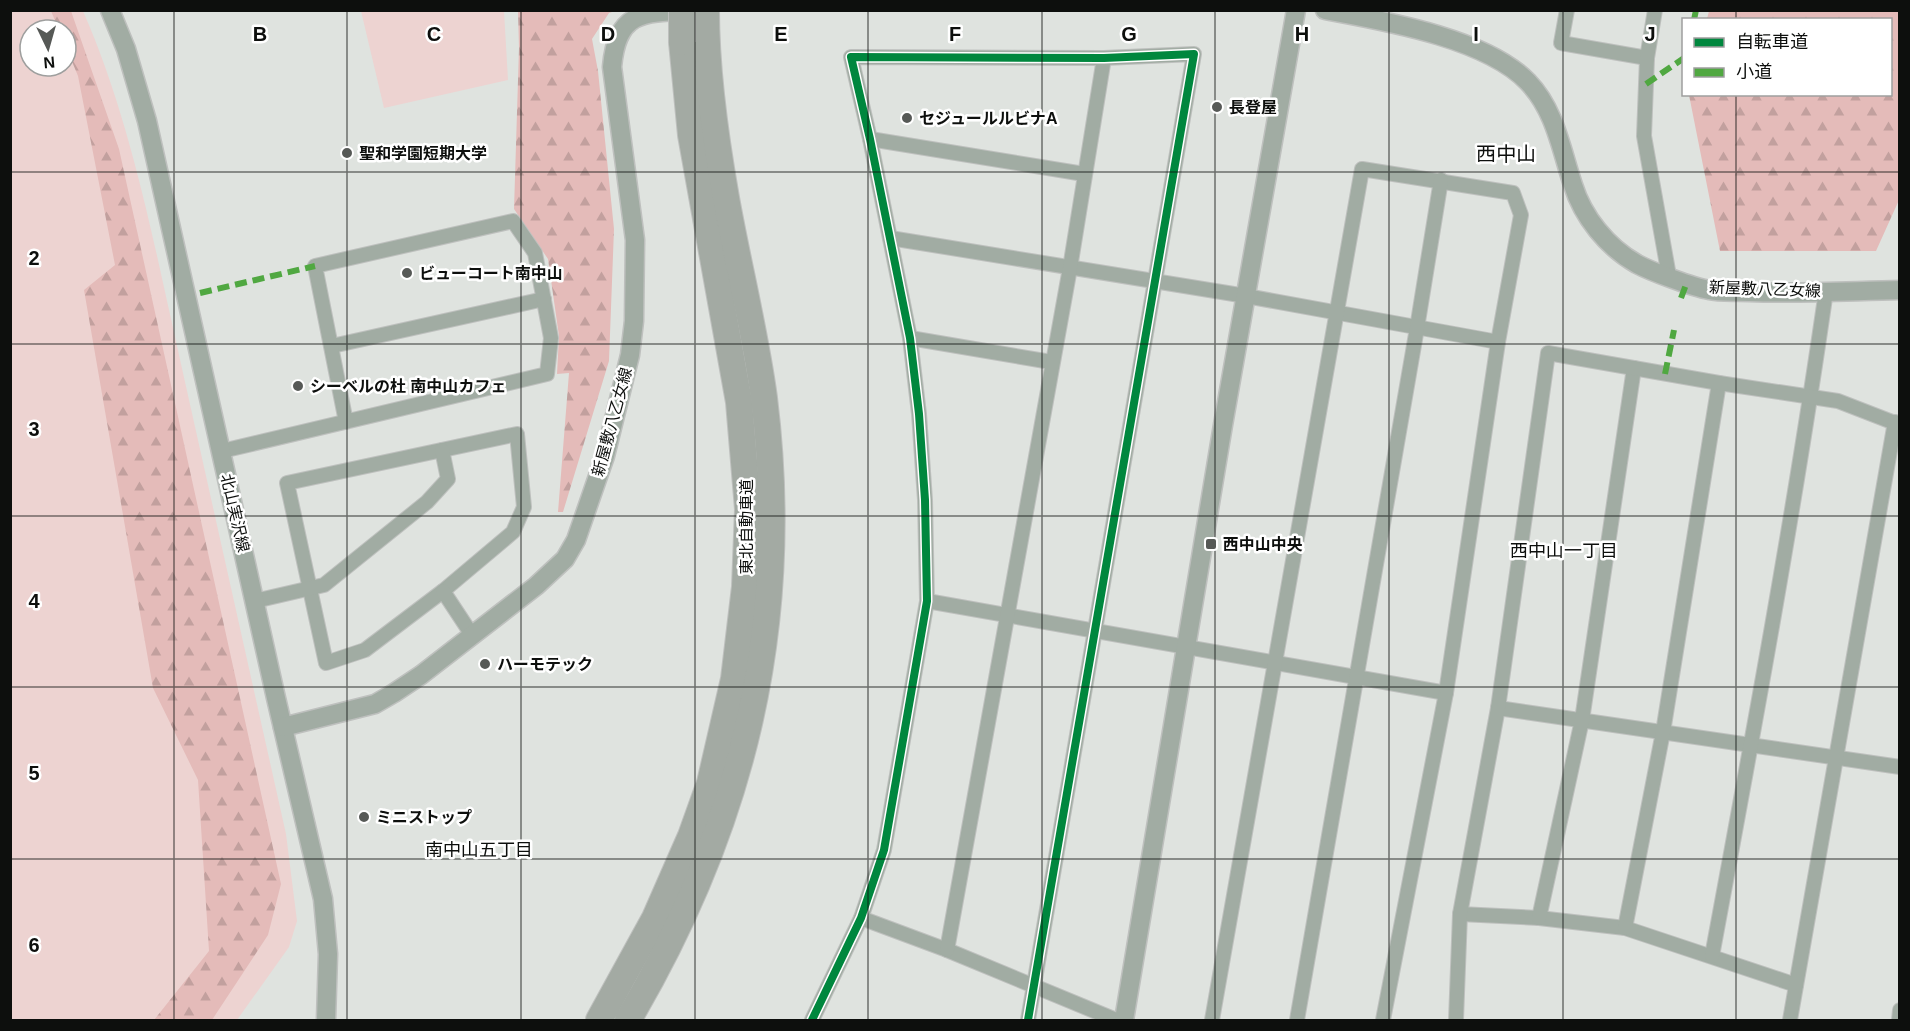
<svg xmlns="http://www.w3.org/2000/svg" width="1910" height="1031" font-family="Arial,'Noto Sans JP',sans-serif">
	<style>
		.grass { fill: #edd3d1; fill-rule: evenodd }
		.forest { fill: url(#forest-firs) }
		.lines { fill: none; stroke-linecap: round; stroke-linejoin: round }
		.minor-casing { stroke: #bec0be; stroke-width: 16 }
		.tertiary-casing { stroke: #bec0be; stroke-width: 21 }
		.motorway-casing { stroke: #bec0be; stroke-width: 28 }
		.minor { stroke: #a1aca3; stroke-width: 14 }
		.tertiary { stroke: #a1aca3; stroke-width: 18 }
		.motorway { stroke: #a3aaa3; stroke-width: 26 }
		.motorway-bridge-casing { stroke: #bec0be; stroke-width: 28; stroke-linecap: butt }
		.motorway-bridge { stroke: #a3aaa3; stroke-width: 26 }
		.quiet { stroke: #50a841; stroke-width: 6; stroke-dasharray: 12 6; stroke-linecap: butt }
		.cycleway-casing { stroke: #fff; stroke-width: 11 }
		.cycleway { stroke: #00873e; stroke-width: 8 }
		.grid { fill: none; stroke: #0d0f0d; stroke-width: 1.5; stroke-opacity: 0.55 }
		.poi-dot { fill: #565956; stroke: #fff; stroke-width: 2 }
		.labels { text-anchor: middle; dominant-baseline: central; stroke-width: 5; stroke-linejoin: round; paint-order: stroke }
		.poi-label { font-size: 16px; font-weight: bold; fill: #0d0f0d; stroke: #fff; text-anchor: start }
		.street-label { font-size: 16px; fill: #0d0f0d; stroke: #fff }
		.neighbourhood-label { font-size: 18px; fill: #0d0f0d; stroke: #fff }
		.quarter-label { font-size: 20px; fill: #0d0f0d; stroke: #fff }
		.grid-label { font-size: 20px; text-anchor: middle; font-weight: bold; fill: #0d0f0d; stroke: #fff; stroke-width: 5; stroke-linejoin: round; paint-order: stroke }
	</style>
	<defs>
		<pattern id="forest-firs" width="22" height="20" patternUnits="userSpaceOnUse" patternTransform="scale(1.5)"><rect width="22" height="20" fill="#e4bbb9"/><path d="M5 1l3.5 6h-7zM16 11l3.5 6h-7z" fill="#c2a09e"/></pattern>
	</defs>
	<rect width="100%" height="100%" fill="#dfe3df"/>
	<g class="grass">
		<path d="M10,11H83C132,123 154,245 181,364C216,521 251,677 286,834L297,921L289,947L237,1020H11ZM30,30H66V66H30Z"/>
		<path d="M361,11H504L508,80L384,108Z"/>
	</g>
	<g class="forest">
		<path d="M51,11H71L119,149L281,884L268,935L212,1020H154L209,951L198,780L153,688L84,290L115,265L78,76L66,47V30H59Z"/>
		<path d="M518,11H615L609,13L592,39L598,71L614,229L609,361L563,512H558L569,373L557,374L559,336L548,259L514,209L519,48Z"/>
		<path d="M1709,11H1899V200L1876,251H1720L1689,95L1890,94V20L1707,19Z"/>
	</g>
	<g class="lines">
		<defs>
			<g id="minor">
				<path d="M1567,10L1561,43L1647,58"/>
				<path d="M1655,10L1647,58L1644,136L1669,276"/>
				<path d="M870,139L1084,174"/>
				<path d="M890,238L1246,296L1498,342"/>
				<path d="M910,338L1051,362"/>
				<path d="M332,346L544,299"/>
				<path d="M517,434L524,507L513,532L443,591L365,650L326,663L287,483Z"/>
				<path d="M222,451L547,374L551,338L535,253L513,221L315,266L346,422"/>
				<path d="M443,591L472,635"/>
				<path d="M255,601L324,585L427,502L448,479L442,450"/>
				<path d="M927,601L1446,693"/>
				<path d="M1498,708L1900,767"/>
				<path d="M1460,914L1539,918L1625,928L1796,985"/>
				<path d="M861,918L947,950L1116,1020"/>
				<path d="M1539,918L1582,720L1634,368"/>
				<path d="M1625,928L1663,732L1719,383"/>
				<path d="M947,950L1070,268L1104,58"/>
				<path d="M1712,956C1753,735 1794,514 1826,291"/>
				<path d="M812,1020L861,918L884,850L927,601L925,500L919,414L910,338L870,139L851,57L1104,58L1194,54L1028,1020"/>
				<path d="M1212,1020L1362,169L1513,193L1521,215L1498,342L1446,693L1383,1020"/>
				<path d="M1297,1020L1417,328L1441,180"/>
				<path d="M1456,1020L1460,914L1498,708L1548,353L1719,383L1838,401L1900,425"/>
				<path d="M1790,1020L1895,422"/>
				<path d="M1899,1020L1900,1010"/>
			</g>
			<g id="tertiary">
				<path d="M110,10L126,49L147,121L276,698L323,899L328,954L326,1020"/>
				<path d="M1325,10C1384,21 1486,38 1528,82C1555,110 1561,149 1573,185C1583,217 1607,247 1637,264C1652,272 1693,287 1709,290C1722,293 1737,291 1750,292C1800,294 1850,291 1900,290"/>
				<path d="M283,727L375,704L394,693L421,675L536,586L565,559L576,540L605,456L630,355L634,321L635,240L612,67C617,10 644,12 693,11"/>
				<path d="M1124,1020L1223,425L1296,10"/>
			</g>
			<g id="motorway">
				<path d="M599,1020L655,918L691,836L710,783L734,679L745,587L748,509L739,402L691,135L682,42"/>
				<path d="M628,1020C743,825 792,624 764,398C755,331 738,265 726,198C715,136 706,73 706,10"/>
			</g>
		</defs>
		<use href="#minor" class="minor-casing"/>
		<use href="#tertiary" class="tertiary-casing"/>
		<use href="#motorway" class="motorway-casing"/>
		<use href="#minor" class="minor"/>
		<use href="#tertiary" class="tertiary"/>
		<use href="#motorway" class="motorway"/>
		<defs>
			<path id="motorway-bridge" d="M682,10V42"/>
		</defs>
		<use href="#motorway-bridge" class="motorway-bridge-casing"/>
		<use href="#motorway-bridge" class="motorway-bridge"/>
		<g class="quiet">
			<path d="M1694,20L1696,10"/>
			<path d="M1646,84L1684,58"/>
			<path d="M200,293L315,266"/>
			<path d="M1681,298L1687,282"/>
			<path d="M1665,374L1674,330"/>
		</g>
		<defs>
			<path id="cycleway" d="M812,1020L861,918L884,850L927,601L925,500L919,414L910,338L870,139L851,57L1104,58L1194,54L1028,1020"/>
		</defs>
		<use href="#cycleway" class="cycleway-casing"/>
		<use href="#cycleway" class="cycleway"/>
	</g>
	<path class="grid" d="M174,10V1020M347,10V1020M521,10V1020M695,10V1020M868,10V1020M1042,10V1020M1215,10V1020M1389,10V1020M1563,10V1020M1736,10V20M1736,94V1020M10,172H1900M10,344H1900M10,516H1900M10,687H1900M10,859H1900"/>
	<g class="poi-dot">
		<circle cx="1217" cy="107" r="6"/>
		<circle cx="907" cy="118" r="6"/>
		<circle cx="347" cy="153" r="6"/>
		<circle cx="407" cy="273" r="6"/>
		<circle cx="298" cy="386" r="6"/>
		<rect x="1205" y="538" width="12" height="12" rx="3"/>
		<circle cx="485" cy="664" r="6"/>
		<circle cx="364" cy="817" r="6"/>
	</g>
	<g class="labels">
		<g class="poi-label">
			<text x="1229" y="107">長登屋</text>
			<text x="919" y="118">セジュールルビナA</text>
			<text x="359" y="153">聖和学園短期大学</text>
			<text x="419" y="273">ビューコート南中山</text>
			<text x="310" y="386">シーベルの杜 南中山カフェ</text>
			<text x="1223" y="544">西中山中央</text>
			<text x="497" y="664">ハーモテック</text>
			<text x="376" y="817">ミニストップ</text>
		</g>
		<g class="street-label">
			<text transform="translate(1765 289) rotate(2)">新屋敷八乙女線</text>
			<text transform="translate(612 422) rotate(-75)">新屋敷八乙女線</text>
			<text transform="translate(235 513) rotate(77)">北山実沢線</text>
			<text transform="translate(746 527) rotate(-90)">東北自動車道</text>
		</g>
		<g class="neighbourhood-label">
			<text x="1564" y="551">西中山一丁目</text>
			<text x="479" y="850">南中山五丁目</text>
		</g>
		<g class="quarter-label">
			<text x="1506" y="154">西中山</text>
		</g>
	</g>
	<g class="grid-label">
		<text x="260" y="41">B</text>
		<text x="434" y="41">C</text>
		<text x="608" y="41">D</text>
		<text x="781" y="41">E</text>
		<text x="955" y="41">F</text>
		<text x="1129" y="41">G</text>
		<text x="1302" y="41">H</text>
		<text x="1476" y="41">I</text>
		<text x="1650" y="41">J</text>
		<text x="34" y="265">2</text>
		<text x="34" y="436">3</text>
		<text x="34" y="608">4</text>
		<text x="34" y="780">5</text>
		<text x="34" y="952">6</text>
	</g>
	<rect width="1910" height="1031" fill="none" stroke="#0d0f0d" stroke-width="24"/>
	<rect x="1682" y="18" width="210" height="78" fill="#ffffff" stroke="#9e9f9e" stroke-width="1.5"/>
	<rect x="1694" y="38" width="30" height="9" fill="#00873e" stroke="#9e9f9e" stroke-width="1.5"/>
	<text x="1736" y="48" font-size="18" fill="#0d0f0d">自転車道</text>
	<rect x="1694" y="68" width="30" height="9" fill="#50a841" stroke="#9e9f9e" stroke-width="1.5"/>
	<text x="1736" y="78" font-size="18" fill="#0d0f0d">小道</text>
	<g transform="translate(48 48) rotate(175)"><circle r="28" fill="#ffffff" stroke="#9e9f9e" stroke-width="1.5"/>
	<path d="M0-4.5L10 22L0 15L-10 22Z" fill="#565956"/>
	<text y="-9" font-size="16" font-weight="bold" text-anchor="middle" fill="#0d0f0d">N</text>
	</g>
</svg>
